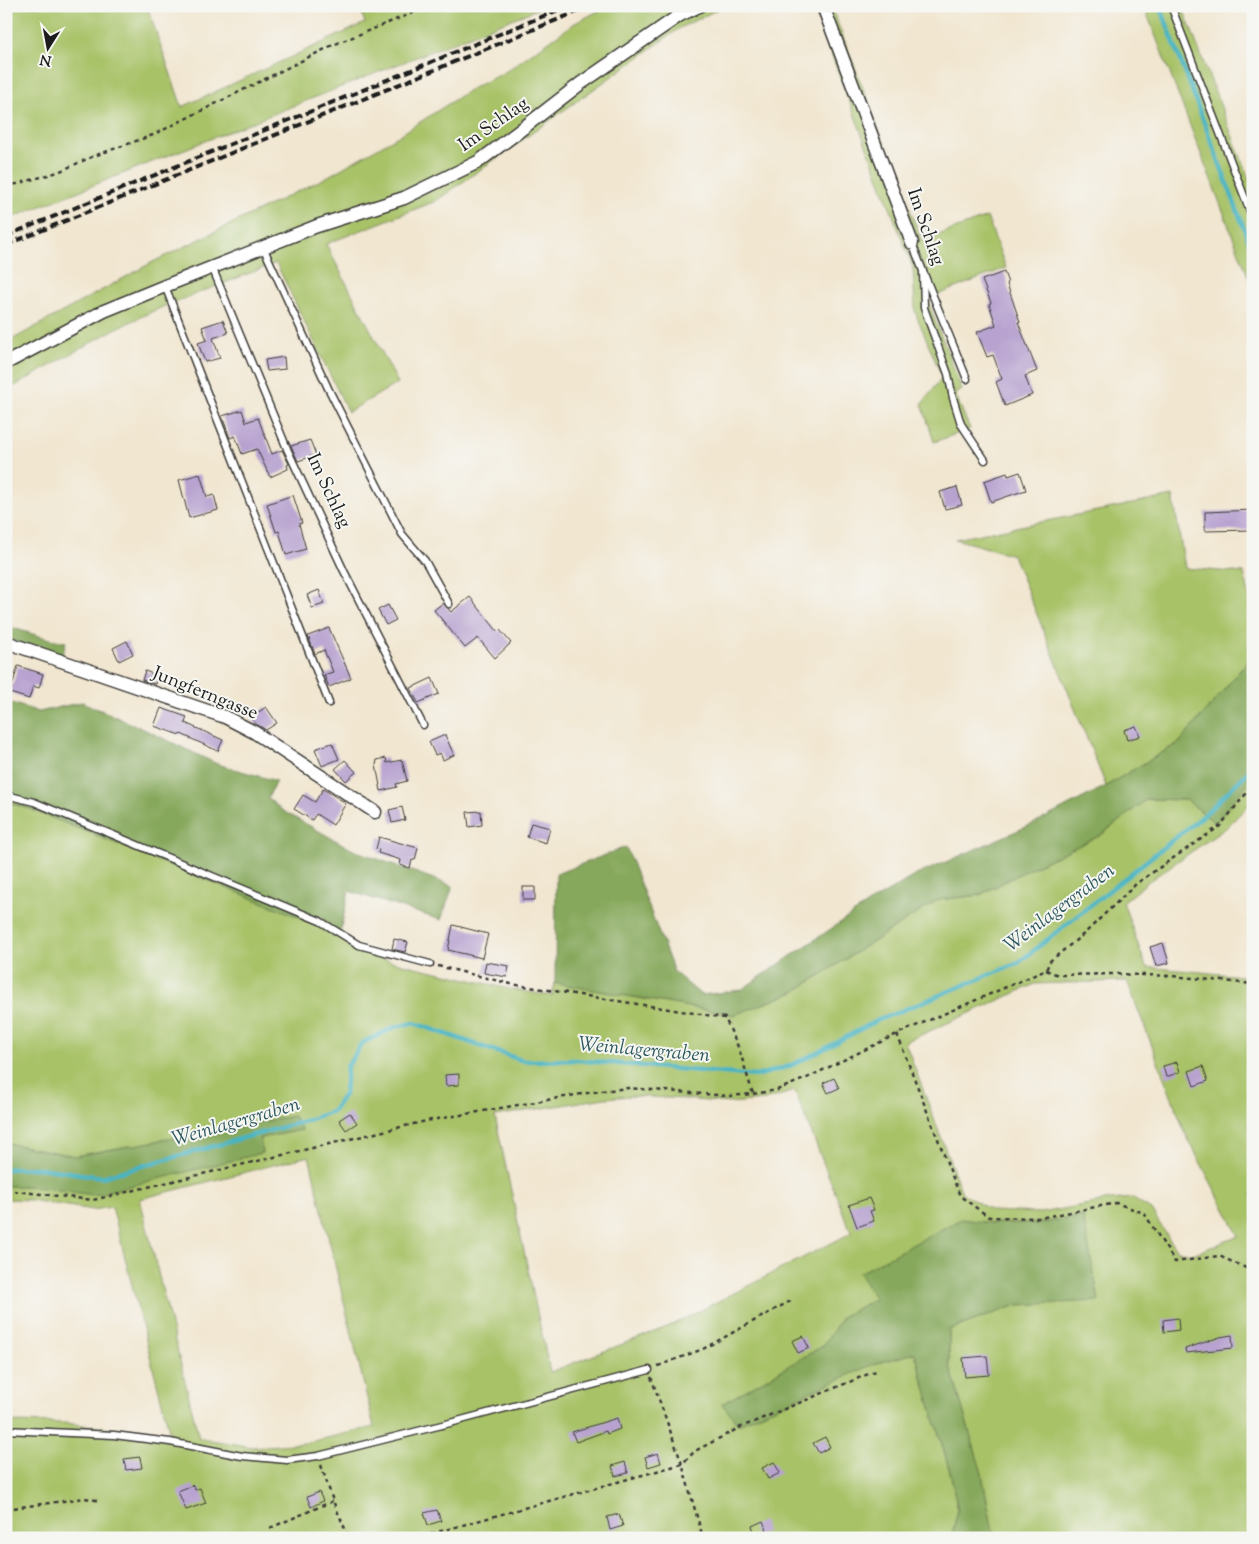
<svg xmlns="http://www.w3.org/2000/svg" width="1259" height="1544" font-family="'Sorts Mill Goudy',serif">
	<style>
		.green { fill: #a8c268; stroke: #626f42; fill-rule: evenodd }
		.forest { fill: #86a85c; stroke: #51623c }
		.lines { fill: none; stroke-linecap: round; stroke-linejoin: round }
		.stream { stroke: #46b4c2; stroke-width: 4.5 }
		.building { fill: #b8a3d0 }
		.lane-casing { stroke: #3c3a37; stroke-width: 9 }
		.street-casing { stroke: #3c3a37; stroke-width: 15 }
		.path { stroke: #3c3a37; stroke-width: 2.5; stroke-dasharray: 4 4; stroke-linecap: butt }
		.lane { stroke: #fff; stroke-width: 6 }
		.street { stroke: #fff; stroke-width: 12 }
		.rail { stroke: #1c1c1c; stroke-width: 4; stroke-dasharray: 8 4; stroke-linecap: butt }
		.labels { text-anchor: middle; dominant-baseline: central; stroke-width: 4; stroke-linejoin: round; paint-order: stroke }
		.street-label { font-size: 19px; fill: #1c1c1c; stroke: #f6f6f2 }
		.water-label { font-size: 20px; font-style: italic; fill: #2d595e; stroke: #f6f6f2 }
	</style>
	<rect width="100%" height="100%" fill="#f6f6f2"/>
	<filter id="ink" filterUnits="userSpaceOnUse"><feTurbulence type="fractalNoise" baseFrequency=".02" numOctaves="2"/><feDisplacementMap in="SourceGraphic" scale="10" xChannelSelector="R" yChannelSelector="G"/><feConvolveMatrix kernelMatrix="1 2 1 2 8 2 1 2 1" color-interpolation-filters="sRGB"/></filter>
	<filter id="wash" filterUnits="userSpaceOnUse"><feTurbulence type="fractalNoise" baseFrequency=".0096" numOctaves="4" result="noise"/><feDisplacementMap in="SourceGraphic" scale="20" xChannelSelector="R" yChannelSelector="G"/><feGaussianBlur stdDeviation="1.12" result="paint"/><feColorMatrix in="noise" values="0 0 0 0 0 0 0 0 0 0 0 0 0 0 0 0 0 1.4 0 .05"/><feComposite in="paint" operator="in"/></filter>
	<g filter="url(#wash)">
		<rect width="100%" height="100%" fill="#f1e6d0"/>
		<g class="green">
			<path d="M9,6H147L182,107L365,23L359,6H545L6,220V10Z"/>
			<path d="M608,6H724L680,28L436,201L326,244L398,383L348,412L276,263L160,308L115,329L6,391V343L151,263L325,178L400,135L471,89L505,72L575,23Z"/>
			<path d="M813,6H831L922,241L987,217L1006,268L927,299L962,390L955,394L970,429L934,442L922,404L942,377L915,312L913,268Z"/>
			<path d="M1144,6H1182L1253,189V289Z"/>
			<path d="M1173,496L1185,568L1244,573L1253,610L1248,661L1180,742L1106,786L1013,555L955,539Z"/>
			<path d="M1253,777V801L1226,828L1149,881L1123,902L1146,967L1253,977V1538H994L982,1474L949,1363V1330L1017,1305L1099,1300L1082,1216L1041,1223H990L961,1219L860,1273L875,1299L843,1316L823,1346L722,1404L915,1353L950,1472L958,1510L951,1538H6V1422L64,1423L170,1434L112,1207L93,1210L30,1200L6,1199V1186H28L262,1152L260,1138L301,1130L294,1116L75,1156L6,1143V802L30,809L317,924L361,952L394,962L510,989L552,996L555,983L734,1015L794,992L938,900L980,895L1021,873L1101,835L1147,799L1187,800L1215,823ZM1127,981L1186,1135L1239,1236L1193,1254L1177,1251L1151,1210L1132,1198L1111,1200L1041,1213L992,1211L962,1193L905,1042L1035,984ZM795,1091L851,1233L672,1325L550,1372L495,1116L605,1098L632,1096L684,1099L730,1103L765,1100ZM309,1156L374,1427L305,1443L252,1447L199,1438L140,1199Z"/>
		</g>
		<g class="forest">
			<path d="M1253,611V777L1215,823L1187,800L1147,799L1101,835L1021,873L980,895L938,900L794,992L734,1015L555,983L556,874L626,847L674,972L701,995L741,990L872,901L914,876L1037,822L1106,786L1180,742L1248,661Z"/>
			<path d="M6,626L46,638L66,642L61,659L6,638Z"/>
			<path d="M6,701L39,712L82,702L148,731L217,764L276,781L268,798L283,811L353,850L453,886L441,920L349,891L339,937L317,924L30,809L6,802Z"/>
			<path d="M294,1116L302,1130L260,1138L262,1153L94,1195L28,1186H6V1143L75,1156Z"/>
			<path d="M1083,1216L1099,1301L1017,1305L949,1330V1363L982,1474L994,1538H951L958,1510L950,1472L915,1353L874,1364L738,1424L722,1404L823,1346L843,1316L875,1299L859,1273L961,1219L990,1223H1041Z"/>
		</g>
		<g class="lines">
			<g class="stream">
				<path d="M1160,6L1253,252"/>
				<path d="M6,1169L39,1168L102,1177L305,1121L333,1111L345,1093L347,1067L362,1043L395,1027L414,1023L524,1061L576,1060L756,1076L790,1066L824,1049L876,1021L1018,963L1203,816L1253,767"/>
			</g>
		</g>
		<g id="blocks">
			<g class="building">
				<path d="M1004,272L1008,283L1007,284L1020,322H1018L1037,371L1025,376L1032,395L1005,406L996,382L1002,379L993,355L987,357L977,332L996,325L989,304L991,303L982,280Z"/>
				<path d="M223,320L228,333L213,338L220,358L205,362L198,343L207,340L202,327Z"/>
				<path d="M284,357L285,369L267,371L265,360Z"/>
				<path d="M242,410L246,422L258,418L272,454L282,450L289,464L287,465L288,469L270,477L257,449L242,454L235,436L230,438L222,416Z"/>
				<path d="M310,440L316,455L298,461L291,446Z"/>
				<path d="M1020,472L1026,490L991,502L984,481L1007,473L1008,476Z"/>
				<path d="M200,474L207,497L214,495L218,510L189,518L179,480Z"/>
				<path d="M957,487L962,505L945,509L940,492Z"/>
				<path d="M293,495L302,523L299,524L306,549L286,555L279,531L276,532L267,504Z"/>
				<path d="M1253,510V530L1205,531V512Z"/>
				<path d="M319,590L324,604L312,608L307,595Z"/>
				<path d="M470,597L498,632L500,630L511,643L495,658L478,638L465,648L434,610L443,603L451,612Z"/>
				<path d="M388,605L396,620L386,625L378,610Z"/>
				<path d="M329,628L351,678L329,687L324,675L333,672L324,650L315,654L308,636Z"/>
				<path d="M127,641L133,654L119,661L113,648Z"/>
				<path d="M18,666L43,674L39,688L33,686L29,699L10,693Z"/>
				<path d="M145,671L158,676L155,684L142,680Z"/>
				<path d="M432,678L439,694L418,703L411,688Z"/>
				<path d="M266,707L277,723L266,730L256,724L251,717Z"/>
				<path d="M161,708L187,717L185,723L223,740L218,751L181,734L180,735L154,726Z"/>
				<path d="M1136,726L1140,736L1127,740L1124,730Z"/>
				<path d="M445,735L454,755L443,760L440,753L435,755L429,742Z"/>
				<path d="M332,743L339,759L322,766L315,749Z"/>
				<path d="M386,758L387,763L402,760L407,781L396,784L397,787L381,791L376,765L377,760Z"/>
				<path d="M345,760L356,772L346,781L335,769Z"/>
				<path d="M323,789L346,803L333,825L316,814L312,820L294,809L303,795L315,802Z"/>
				<path d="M402,807L405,820L392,823L389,810Z"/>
				<path d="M481,811L482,825L469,827L467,812Z"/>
				<path d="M531,823L550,828L546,843L527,837Z"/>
				<path d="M379,837L418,848L415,860H412L410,868L400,865L401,860L378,853L379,850L376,849Z"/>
				<rect x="523" y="887" width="12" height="13"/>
				<path d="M453,925L488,934L482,958L448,950Z"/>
				<path d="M394,939L408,942L405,952L392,949Z"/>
				<path d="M1163,943L1169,963L1156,966L1150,947Z"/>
				<path d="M486,962L509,966L507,977L484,973Z"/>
				<path d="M1177,1062L1180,1072L1166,1077L1163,1066Z"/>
				<path d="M1203,1066L1208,1081L1194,1086L1189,1071Z"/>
				<path d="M459,1074V1085L446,1086L445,1075Z"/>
				<path d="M834,1078L839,1088L828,1093L823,1083Z"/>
				<path d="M350,1113L357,1123L346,1130L339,1120Z"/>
				<path d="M869,1198L874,1210L870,1211L874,1221L857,1227L849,1205Z"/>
				<path d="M1178,1318L1179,1330L1164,1332L1163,1320Z"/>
				<path d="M1232,1335L1233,1348L1186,1353L1185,1349L1220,1337Z"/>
				<path d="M803,1336L809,1348L798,1353L792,1341Z"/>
				<path d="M987,1356L989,1375L965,1377L963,1358Z"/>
				<path d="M617,1418L620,1429L607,1434L606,1431L576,1442L572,1432Z"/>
				<path d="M825,1437L830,1447L819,1453L813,1443Z"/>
				<path d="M658,1453L661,1463L648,1467L645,1457Z"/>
				<path d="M140,1457L142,1468L126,1470L124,1459Z"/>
				<path d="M625,1462L628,1473L615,1476L612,1466Z"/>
				<path d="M774,1462L780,1473L768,1479L762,1468Z"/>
				<path d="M193,1485L195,1490L200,1488L206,1503L186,1510L178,1491Z"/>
				<path d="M319,1492L323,1501L311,1507L307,1497Z"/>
				<path d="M437,1510L441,1521L428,1525L424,1513Z"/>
				<path d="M619,1514L623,1526L610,1530L607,1517Z"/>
				<path d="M763,1521L767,1531L756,1536L752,1526Z"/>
			</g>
		</g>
	</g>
	<g filter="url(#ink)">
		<use href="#blocks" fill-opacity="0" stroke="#3c3a37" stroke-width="1"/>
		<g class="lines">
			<defs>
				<g id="lane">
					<path d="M1171,6L1253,219"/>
					<path d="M912,243L923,271L924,308L948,374L953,398L961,424L985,460"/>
					<path d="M263,247L328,388L402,534L425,561L449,604"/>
					<path d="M212,267L288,451L344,571L423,725"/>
					<path d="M924,274L967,379"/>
					<path d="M165,286L329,703"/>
					<path d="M6,795L34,802L320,921L359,945L430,964"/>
					<path d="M6,1430L114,1435L170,1442L242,1456L287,1460L318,1456L450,1423L649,1370"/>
				</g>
				<g id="street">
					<path d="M823,6L912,243"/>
					<path d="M6,363L104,311L165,286L317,226L404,198L478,162L518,132L580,84L680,15L699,6"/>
					<path d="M6,642L225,717L254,732L375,812"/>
				</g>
			</defs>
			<use href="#lane" class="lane-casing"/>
			<use href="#street" class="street-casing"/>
			<g class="path">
				<path d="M6,185L17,184L58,172L94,156L153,135L333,45L430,6"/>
				<path d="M438,966L511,984L725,1018L739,1049L753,1094"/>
				<path d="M1046,970L1058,975L1115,974L1172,976L1253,984"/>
				<path d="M897,1034L960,1196L989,1217L1040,1218L1116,1203L1144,1213L1175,1262L1219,1256L1253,1271"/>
				<path d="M6,1190L93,1200L426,1121L593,1092L628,1088L729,1096L753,1094L777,1090L807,1078L897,1034L1046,970L1050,961L1085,933L1137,883L1220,826L1253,785"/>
				<path d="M658,1366L703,1349L794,1299"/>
				<path d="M651,1377L682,1464L703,1538"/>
				<path d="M321,1465L333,1501L349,1538"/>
				<path d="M6,1509L85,1498L101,1501"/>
				<path d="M270,1528L333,1501"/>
				<path d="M416,1538L682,1464L695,1451L739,1428L878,1370"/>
			</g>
			<use href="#lane" class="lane"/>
			<use href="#street" class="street"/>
			<g class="rail">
				<path d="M6,236L568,6"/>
				<path d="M6,245L591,6"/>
			</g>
		</g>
	</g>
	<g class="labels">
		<g class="street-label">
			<text transform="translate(494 125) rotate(-35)">Im Schlag</text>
			<text transform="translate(925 227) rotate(71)">Im Schlag</text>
			<text transform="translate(328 491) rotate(65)">Im Schlag</text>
			<text transform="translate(205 694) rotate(22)">Jungferngasse</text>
		</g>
		<g class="water-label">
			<text transform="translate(1060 909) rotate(-37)">Weinlagergraben</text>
			<text transform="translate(644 1051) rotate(5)">Weinlagergraben</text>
			<text transform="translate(236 1123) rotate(-16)">Weinlagergraben</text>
		</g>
	</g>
	<rect width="1259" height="1544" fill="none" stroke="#f6f6f2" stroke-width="25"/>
	<g transform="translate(48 48) rotate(191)" stroke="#f6f6f2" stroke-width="4" paint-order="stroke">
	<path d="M0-4L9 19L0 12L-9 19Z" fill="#1c1c1c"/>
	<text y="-8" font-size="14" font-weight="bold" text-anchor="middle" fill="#1c1c1c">N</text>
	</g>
</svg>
